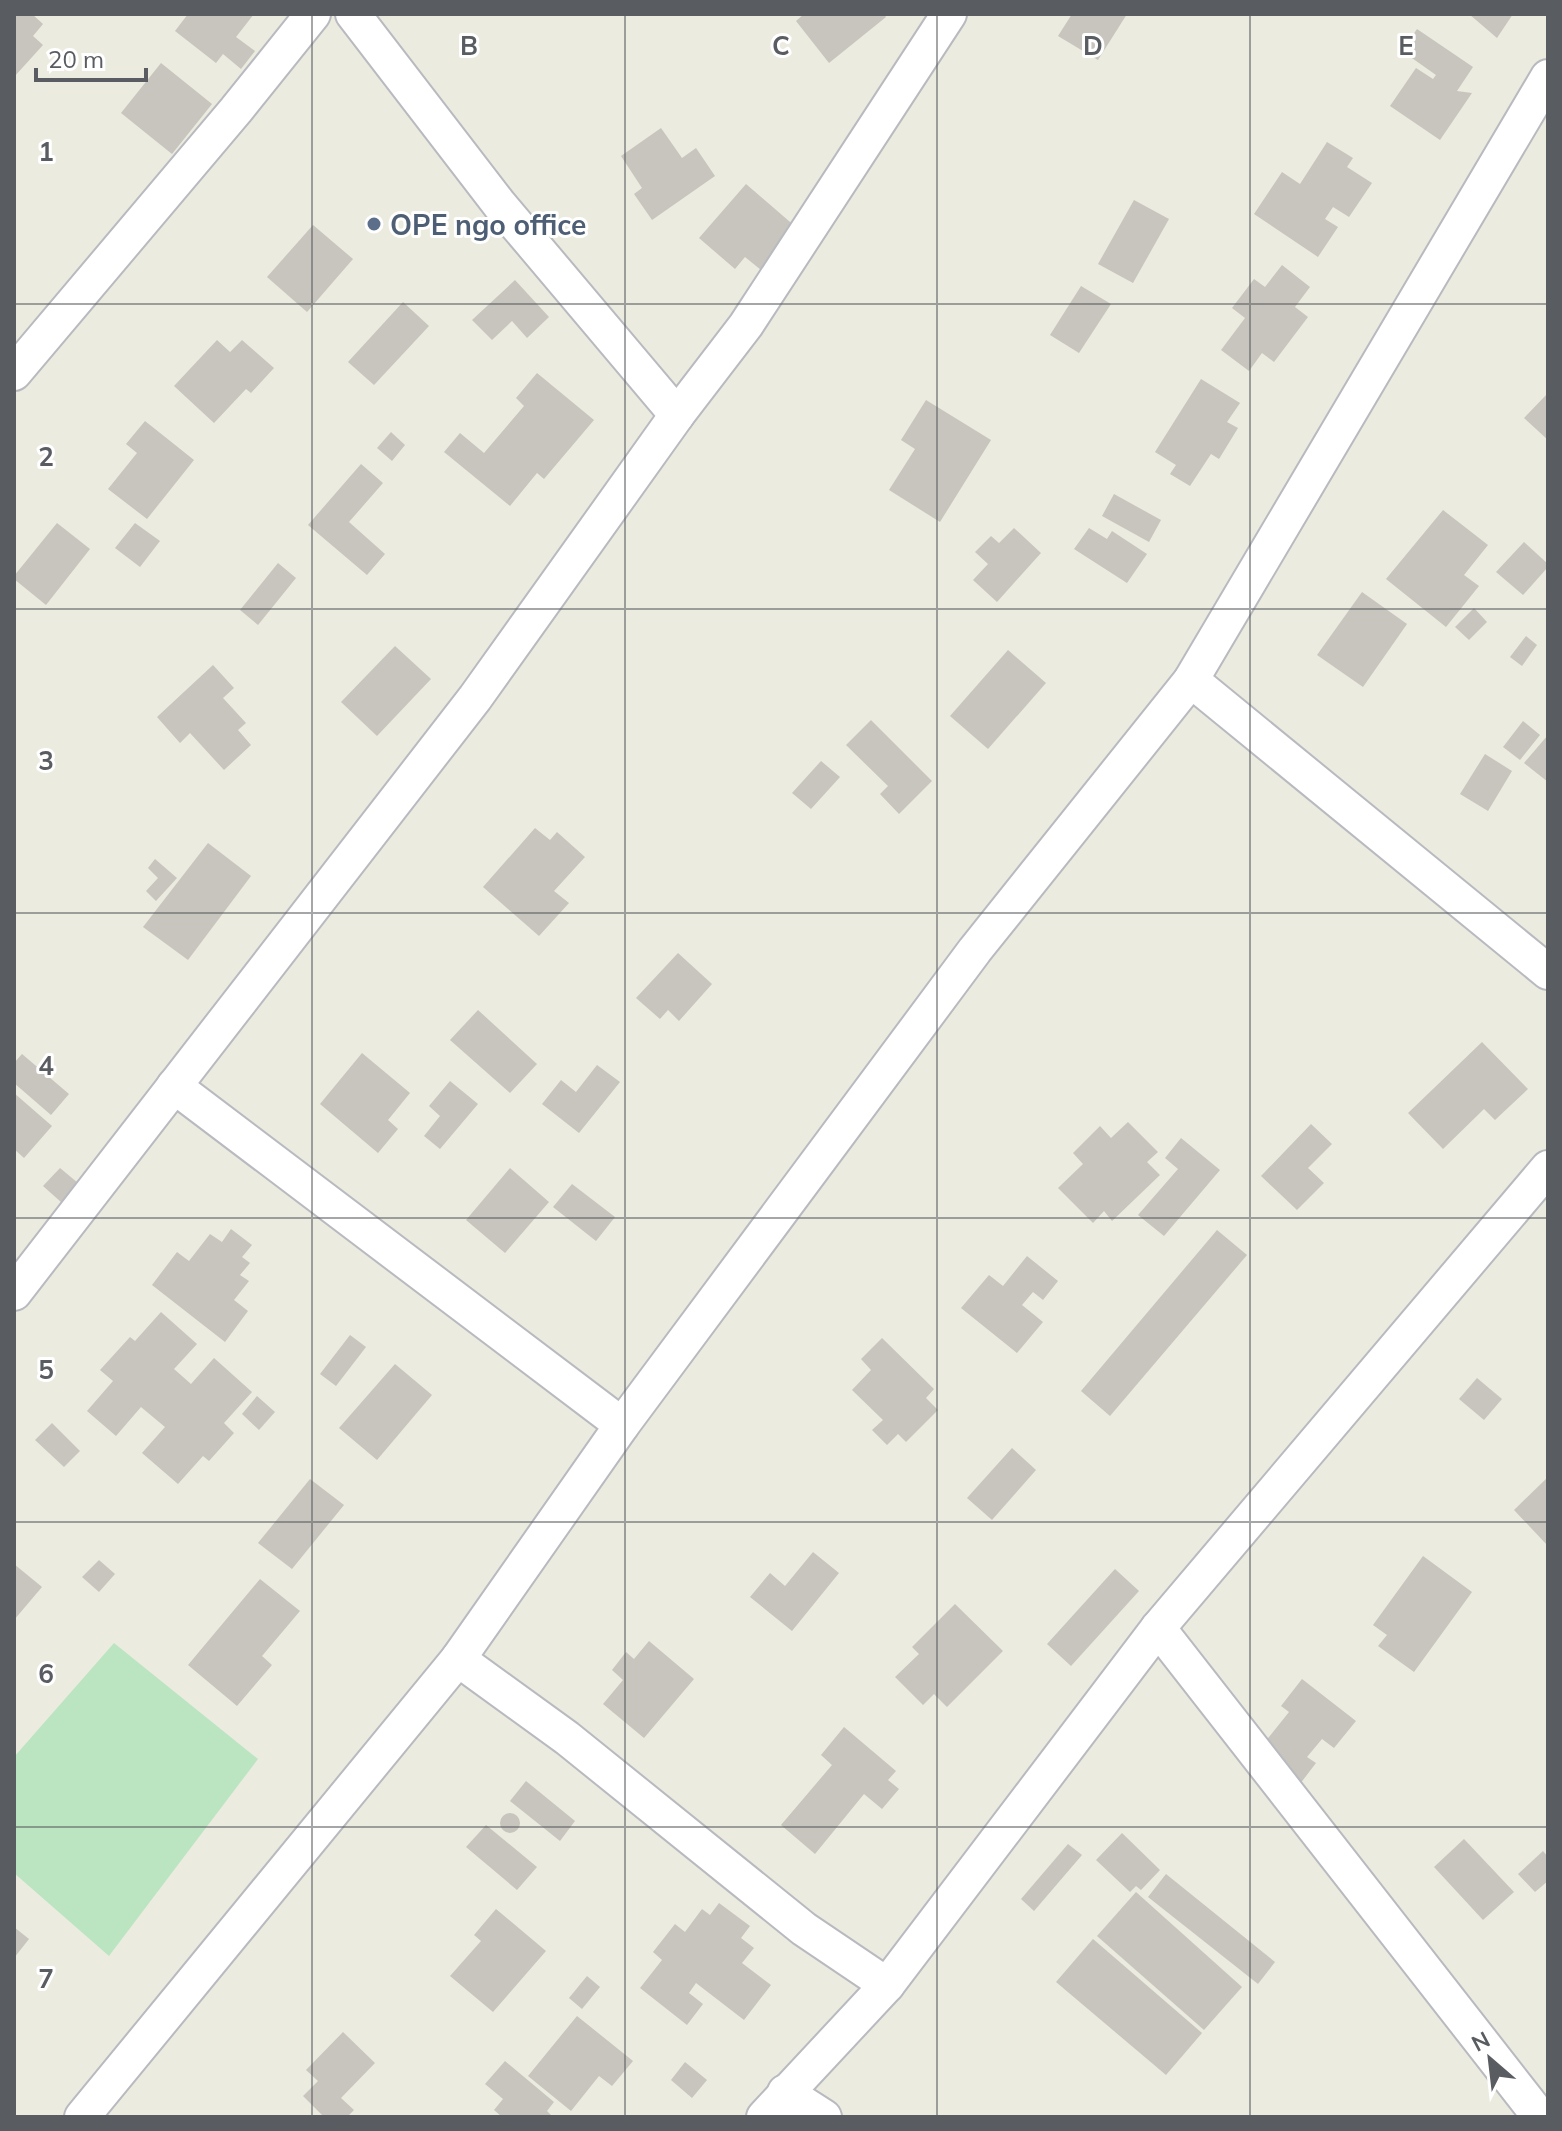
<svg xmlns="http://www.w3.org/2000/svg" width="1562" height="2131" font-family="Mulish,sans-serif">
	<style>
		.green { fill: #bbe5c0 }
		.building { fill: #c7c5bd }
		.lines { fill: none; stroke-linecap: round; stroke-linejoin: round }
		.street-casing { stroke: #b8babf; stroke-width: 38 }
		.street { stroke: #fff; stroke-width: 34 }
		.grid { fill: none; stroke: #595c61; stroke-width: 2; stroke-opacity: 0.55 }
		.service-dot { fill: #5c6f8a; stroke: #fff; stroke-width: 3 }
		.labels { text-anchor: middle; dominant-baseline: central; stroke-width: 6; stroke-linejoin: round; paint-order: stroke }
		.service-label { font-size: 28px; font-weight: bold; fill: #4e5e75; stroke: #fff; text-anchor: start }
		.grid-label { font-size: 26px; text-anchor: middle; font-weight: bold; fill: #595c61; stroke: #fff; stroke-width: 6; stroke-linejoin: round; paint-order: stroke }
	</style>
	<rect width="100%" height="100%" fill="#ecebe0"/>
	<path class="green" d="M114,1643L258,1759L109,1956L14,1873V1757Z"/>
	<g class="building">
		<path d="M14,14H32L43,24L33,36L43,45L14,77Z"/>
		<path d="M188,14H254L236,37L255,51L241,69L223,54L216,63L175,31Z"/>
		<path d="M804,14H884L886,17L829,63L796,21Z"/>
		<path d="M1072,14H1127L1098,60L1058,36Z"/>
		<path d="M1469,14H1513L1497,38Z"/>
		<path d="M1417,29L1473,67L1457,91L1472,93L1440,140L1390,106L1416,68L1433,79L1436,75L1402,51Z"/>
		<path d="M161,63L212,104L172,154L121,113Z"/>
		<path d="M661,128L682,158L696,148L715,176L652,220L634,194L642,188L621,156Z"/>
		<path d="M1327,142L1353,158L1347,167L1372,183L1349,217L1333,207L1325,219L1338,227L1318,257L1254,214L1282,172L1300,184Z"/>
		<path d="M746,184L797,228L761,270L745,257L735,269L699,238Z"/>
		<path d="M1134,200L1169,219L1133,283L1098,264Z"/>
		<path d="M313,225L353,259L307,312L267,277Z"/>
		<path d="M1282,265L1310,287L1295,307L1308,317L1274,362L1262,353L1249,371L1221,350L1245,318L1232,308L1254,279L1265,287Z"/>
		<path d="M515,280L549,317L527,338L512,321L492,340L472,320Z"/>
		<path d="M1081,286L1111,304L1079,353L1050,335Z"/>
		<path d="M403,302L429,326L374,385L348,362Z"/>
		<path d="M217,340L230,352L242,340L274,368L251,393L246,389L214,423L174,386Z"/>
		<path d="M537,373L594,420L544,479L537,473L510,506L444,452L460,433L484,453L524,406L516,398Z"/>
		<path d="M1201,379L1240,403L1227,422L1238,428L1219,459L1211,454L1190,486L1170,474L1176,465L1155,452Z"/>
		<path d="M1548,393V440L1524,418Z"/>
		<path d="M926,400L991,440L940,522L889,490L915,449L901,440Z"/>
		<path d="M145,421L194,460L147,519L108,489L137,453L126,444Z"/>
		<path d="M391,432L405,445L392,461L377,448Z"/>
		<path d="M361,464L383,483L349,522L385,554L367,575L308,525Z"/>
		<path d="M1114,494L1161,520L1149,542L1102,516Z"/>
		<path d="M1443,510L1488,545L1464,575L1479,586L1446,627L1386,579Z"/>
		<path d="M57,523L90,549L46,605L14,579V576Z"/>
		<path d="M135,523L160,541L140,567L115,548Z"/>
		<path d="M1014,528L1041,553L997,602L973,580L988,564L975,552L991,536L999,543Z"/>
		<path d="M1089,528L1107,539L1112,531L1147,554L1127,583L1074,549Z"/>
		<path d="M1524,542L1548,564V567L1523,595L1496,572Z"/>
		<path d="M278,563L296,578L258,625L240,610Z"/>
		<path d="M1362,592L1407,624L1363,687L1317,655Z"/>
		<path d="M1474,608L1487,622L1469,640L1455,627Z"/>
		<path d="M1526,636L1537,645L1522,666L1510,657Z"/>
		<path d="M395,646L431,679L377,736L341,702Z"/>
		<path d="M1008,650L1046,683L988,749L950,716Z"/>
		<path d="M213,665L234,688L223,698L246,723L238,730L251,745L224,770L190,733L180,743L157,717Z"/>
		<path d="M871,720L932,781L899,814L880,794L888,786L846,745Z"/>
		<path d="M1523,721L1540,735L1520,760L1503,747Z"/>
		<path d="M1548,735V782L1524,763Z"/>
		<path d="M1485,754L1512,771L1488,811L1460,794Z"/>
		<path d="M821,761L840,777L811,809L792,793Z"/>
		<path d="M535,828L550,840L557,832L585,857L554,891L569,903L539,936L483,887Z"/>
		<path d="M208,843L251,876L188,960L143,927Z"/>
		<path d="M155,859L177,878L156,901L146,891L158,878L148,868Z"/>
		<path d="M678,953L712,984L679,1021L668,1010L660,1019L636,998Z"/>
		<path d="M478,1010L537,1064L510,1093L450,1040Z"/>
		<path d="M1482,1042L1528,1089L1495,1120L1484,1109L1443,1149L1408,1113Z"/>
		<path d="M362,1053L410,1093L388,1120L398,1129L378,1153L320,1104Z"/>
		<path d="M22,1054L69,1094L51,1115L14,1083V1063Z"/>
		<path d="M597,1065L620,1082L579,1133L542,1104L561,1080L576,1092Z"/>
		<path d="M450,1081L478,1104L440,1149L424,1136L440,1116L429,1106Z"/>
		<path d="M14,1093L52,1126L24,1158L14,1149Z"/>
		<path d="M1128,1122L1158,1152L1147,1162L1160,1175L1112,1221L1104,1211L1093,1223L1058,1188L1083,1164L1073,1153L1100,1126L1111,1138Z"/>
		<path d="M1311,1124L1332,1144L1308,1168L1324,1183L1297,1210L1261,1176Z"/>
		<path d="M1181,1138L1220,1170L1164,1236L1138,1215L1178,1169L1165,1158Z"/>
		<path d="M60,1168L78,1183L61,1202L43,1186Z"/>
		<path d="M510,1168L549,1202L505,1253L466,1220Z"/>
		<path d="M572,1184L615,1217L596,1241L553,1207Z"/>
		<path d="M231,1229L252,1245L242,1257L250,1263L240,1275L249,1281L234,1300L248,1311L225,1342L152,1285L177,1252L189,1261L210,1234L222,1242Z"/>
		<path d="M1217,1230L1247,1255L1110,1416L1081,1391Z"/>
		<path d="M1027,1256L1058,1281L1043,1300L1033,1292L1022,1305L1043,1322L1017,1353L961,1308L989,1275L1003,1286Z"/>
		<path d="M161,1312L197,1344L174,1369L191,1384L214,1358L252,1392L224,1423L234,1433L209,1461L203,1456L178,1484L142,1453L165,1427L141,1407L116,1436L87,1411L113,1381L100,1370L130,1337L135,1341Z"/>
		<path d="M350,1335L366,1347L336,1386L320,1374Z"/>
		<path d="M882,1338L934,1389L926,1398L938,1410L906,1442L898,1434L887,1445L872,1430L883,1420L852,1390L871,1370L861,1359Z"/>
		<path d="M395,1364L432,1395L377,1460L339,1428Z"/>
		<path d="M1477,1378L1502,1399L1484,1420L1459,1399Z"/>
		<path d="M257,1396L275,1412L259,1430L242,1414Z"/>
		<path d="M52,1423L80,1451L64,1467L35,1440Z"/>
		<path d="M1012,1448L1036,1470L992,1520L967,1498Z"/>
		<path d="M1548,1477V1546L1514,1510Z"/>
		<path d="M310,1479L344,1505L292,1569L258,1543Z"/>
		<path d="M813,1552L839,1573L792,1631L750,1597L770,1573L785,1586Z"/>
		<path d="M1423,1556L1472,1592L1414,1672L1378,1646L1387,1635L1373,1625Z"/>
		<path d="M99,1560L115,1574L99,1592L82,1577Z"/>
		<path d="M14,1564L42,1587L14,1620Z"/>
		<path d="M1115,1569L1139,1591L1071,1666L1047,1644Z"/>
		<path d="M260,1579L300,1611L262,1656L272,1665L237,1706L188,1665Z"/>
		<path d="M955,1604L1003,1651L947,1707L934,1694L923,1705L895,1677L919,1654L912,1647Z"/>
		<path d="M649,1641L694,1679L644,1738L603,1704L623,1680L612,1670L626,1652L634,1659Z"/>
		<path d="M1302,1679L1356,1721L1334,1748L1322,1739L1307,1757L1316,1763L1290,1797L1248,1763L1289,1712L1281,1706Z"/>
		<path d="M844,1727L896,1771L888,1780L899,1789L882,1809L864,1794L815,1854L781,1825L832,1765L821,1755Z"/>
		<path d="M526,1781L575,1821L560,1841L510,1801Z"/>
		<circle cx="510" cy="1823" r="10"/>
		<path d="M486,1825L537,1867L517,1890L466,1847Z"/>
		<path d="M1122,1833L1160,1870L1141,1890L1136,1886L1130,1892L1096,1860Z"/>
		<path d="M1464,1839L1514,1892L1483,1920L1434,1867Z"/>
		<path d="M1068,1844L1082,1855L1034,1911L1021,1899Z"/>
		<path d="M1543,1851L1548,1857V1881L1535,1892L1518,1874Z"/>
		<path d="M1166,1874L1275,1962L1258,1984L1148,1897Z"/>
		<path d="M1136,1892L1242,1987L1204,2030L1097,1936Z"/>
		<path d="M719,1903L750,1926L741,1938L754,1948L742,1963L771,1985L744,2020L696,1983L689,1993L703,2004L687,2025L640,1988L662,1960L653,1952L675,1924L685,1932L702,1909L710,1915Z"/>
		<path d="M496,1909L546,1951L493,2012L450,1976L481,1941L474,1935Z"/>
		<path d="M14,1927L29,1939L14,1958Z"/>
		<path d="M1093,1939L1202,2033L1166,2075L1056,1982Z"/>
		<path d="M587,1976L600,1987L582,2009L569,1998Z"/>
		<path d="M577,2016L633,2061L612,2086L599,2076L571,2111L528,2076Z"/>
		<path d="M343,2032L375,2063L341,2098L354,2110L347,2117H324L303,2096L318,2081L306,2070Z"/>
		<path d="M505,2061L554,2102L547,2111L553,2117H502L494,2110L503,2099L485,2084Z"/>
		<path d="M685,2062L707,2080L692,2098L671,2080Z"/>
	</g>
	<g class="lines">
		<defs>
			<g id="street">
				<path d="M353,14L499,204L677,415"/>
				<path d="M14,373L236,110L313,14"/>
				<path d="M1191,680L1548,972"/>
				<path d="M174,1086L622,1425"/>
				<path d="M14,1293L475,698L677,415L746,325L949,14"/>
				<path d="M1158,1628L1540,2117"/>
				<path d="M458,1659L567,1738L804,1929L887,1985"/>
				<path d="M785,2092L824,2117"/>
				<path d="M82,2117L458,1659L622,1425L975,950L1191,680L1548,77"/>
				<path d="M764,2117L887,1985L1158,1628L1548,1168"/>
			</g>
		</defs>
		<use href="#street" class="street-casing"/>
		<use href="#street" class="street"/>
	</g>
	<path class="grid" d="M312,14V2117M625,14V2117M937,14V2117M1250,14V2117M14,304H1548M14,609H1548M14,913H1548M14,1218H1548M14,1522H1548M14,1827H1548"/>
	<circle class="service-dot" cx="374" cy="224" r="8"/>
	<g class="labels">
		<g class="service-label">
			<text x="390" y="224">OPE ngo office</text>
		</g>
	</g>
	<g class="grid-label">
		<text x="469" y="55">B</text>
		<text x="781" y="55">C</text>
		<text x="1093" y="55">D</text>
		<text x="1406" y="55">E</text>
		<text x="46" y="161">1</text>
		<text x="46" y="466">2</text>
		<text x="46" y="770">3</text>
		<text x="46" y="1075">4</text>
		<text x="46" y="1379">5</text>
		<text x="46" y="1683">6</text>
		<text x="46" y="1988">7</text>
	</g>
	<rect width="1562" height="2131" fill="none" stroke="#595c61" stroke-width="32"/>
	<g transform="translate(1490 2059) rotate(332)" stroke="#ffffff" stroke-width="6" paint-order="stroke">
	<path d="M0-6L14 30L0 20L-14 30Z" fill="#595c61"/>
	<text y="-12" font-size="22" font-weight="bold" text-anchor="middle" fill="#595c61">N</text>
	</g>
	<path d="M36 68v12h110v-12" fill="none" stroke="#595c61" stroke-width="4"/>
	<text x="48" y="68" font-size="24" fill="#595c61" stroke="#ffffff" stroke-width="6" paint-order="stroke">20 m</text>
</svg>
